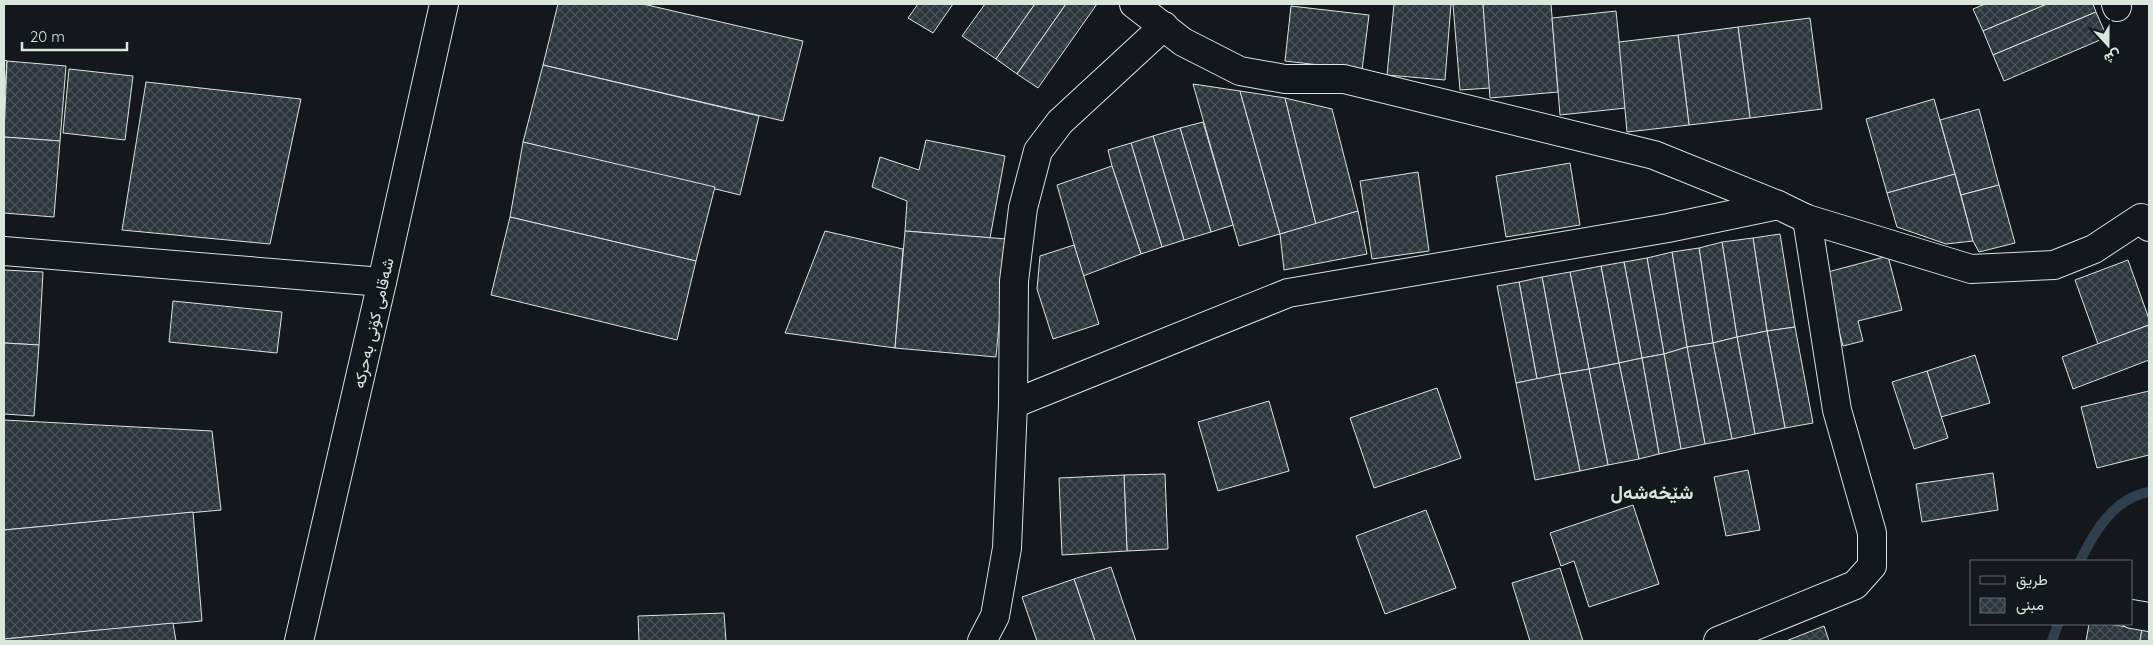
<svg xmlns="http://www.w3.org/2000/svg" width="2153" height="645" font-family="Quicksand,Vazirmatn,sans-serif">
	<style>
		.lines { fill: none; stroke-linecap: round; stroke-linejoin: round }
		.stream { stroke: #2f3f4d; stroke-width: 10 }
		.building { fill: url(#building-cross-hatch); stroke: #d8e6dc }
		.minor-casing { stroke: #d8e6dc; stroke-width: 30 }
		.minor { stroke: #14181c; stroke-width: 28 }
		.labels { text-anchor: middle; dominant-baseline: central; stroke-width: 4; stroke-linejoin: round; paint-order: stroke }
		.street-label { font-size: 16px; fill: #d8e6dc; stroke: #14181c }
		.quarter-label { font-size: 19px; font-weight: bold; fill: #d8e6dc; stroke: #14181c }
	</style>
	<defs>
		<pattern id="building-cross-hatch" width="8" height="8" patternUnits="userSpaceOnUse" patternTransform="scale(1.25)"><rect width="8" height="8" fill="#2c363c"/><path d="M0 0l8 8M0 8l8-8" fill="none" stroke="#4a5358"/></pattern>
	</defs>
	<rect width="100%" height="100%" fill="#14181c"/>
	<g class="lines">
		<g class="stream">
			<path d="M2080,561C2094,532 2114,498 2149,492"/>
			<path d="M2052,641L2058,624"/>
		</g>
	</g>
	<g class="building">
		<path d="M558,4H643L803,41L783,121L543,65Z"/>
		<path d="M918,4H953L933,33L908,18Z"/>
		<path d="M985,4H1035L996,59L962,36Z"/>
		<path d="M1035,4H1066L1017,74L996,59Z"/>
		<path d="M1066,4H1097L1038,88L1017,74Z"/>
		<path d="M1394,4H1451L1445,80L1387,75Z"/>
		<path d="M1453,4H1483L1490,88L1460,90Z"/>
		<path d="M1483,4H1551L1558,92L1490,98Z"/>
		<path d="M1985,4H2047L1983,31L1973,9Z"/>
		<path d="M2047,4H2093L2096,12L1993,55L1983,31Z"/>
		<path d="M1291,6L1369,15L1362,70L1285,61Z"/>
		<path d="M1616,11L1626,108L1560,115L1552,18Z"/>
		<path d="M2096,12L2107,37L2004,81L1993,55Z"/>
		<path d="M1810,18L1822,109L1750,118L1738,27Z"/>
		<path d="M1738,27L1750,118L1689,125L1678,35Z"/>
		<path d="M1678,35L1689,125L1627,132L1619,42Z"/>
		<path d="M4,60L7,61L4,104Z"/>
		<path d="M7,61L66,66L60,141L4,137Z"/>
		<path d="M543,65L759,116L740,195L523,142Z"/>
		<path d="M69,69L133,76L125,140L63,133Z"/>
		<path d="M146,82L301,99L270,244L122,230Z"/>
		<path d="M1193,84L1240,91L1280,234L1239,246Z"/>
		<path d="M1240,91L1285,98L1316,224L1280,234Z"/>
		<path d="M1285,98L1332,109L1358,211L1316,224Z"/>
		<path d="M1934,99L1955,174L1887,193L1866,119Z"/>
		<path d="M1979,109L1999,185L1961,195L1940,120Z"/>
		<path d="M1203,122L1233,225L1211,232L1180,128Z"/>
		<path d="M1180,128L1211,232L1184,240L1153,136Z"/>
		<path d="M1153,136L1184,240L1162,247L1131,143Z"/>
		<path d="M4,137L60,141L54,217L4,213Z"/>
		<path d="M926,140L1005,156L990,238L905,231L907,201L872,187L880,157L919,170Z"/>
		<path d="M523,142L715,187L696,261L510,217Z"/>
		<path d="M1131,143L1162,247L1141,254L1112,166L1108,150Z"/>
		<path d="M1570,163L1580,225L1506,237L1496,176Z"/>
		<path d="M1112,166L1141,254L1083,276L1057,185Z"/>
		<path d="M1418,172L1429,251L1372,259L1360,181Z"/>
		<path d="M1955,174L1973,241L1946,244L1897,227L1887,193Z"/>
		<path d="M1999,185L2015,243L1979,252L1973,241L1961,195Z"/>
		<path d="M1358,211L1367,254L1284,270L1280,234Z"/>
		<path d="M510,217L696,261L677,340L491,295Z"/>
		<path d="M825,231L903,249L895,348L785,333Z"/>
		<path d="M905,231L1007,239L996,357L895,348Z"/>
		<path d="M1780,234L1795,327L1767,331L1753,238Z"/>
		<path d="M1753,238L1767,331L1737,337L1722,242Z"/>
		<path d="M1722,242L1737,337L1713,343L1699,248Z"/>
		<path d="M1074,245L1099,324L1053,339L1037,289L1040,256Z"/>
		<path d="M1699,248L1713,343L1687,347L1672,252Z"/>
		<path d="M1672,252L1687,347L1664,354L1647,258Z"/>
		<path d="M1888,256L1902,310L1858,321L1863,341L1843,346L1824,273Z"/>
		<path d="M1647,258L1664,354L1642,358L1624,262Z"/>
		<path d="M2128,260L2149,319V325L2098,344L2075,280Z"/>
		<path d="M1624,262L1642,358L1619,363L1601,266Z"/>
		<path d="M1601,266L1619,363L1589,369L1570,272Z"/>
		<path d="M4,270L43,272L39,345L4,343Z"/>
		<path d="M1570,272L1589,369L1560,374L1542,277Z"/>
		<path d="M1542,277L1560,374L1537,379L1519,282Z"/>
		<path d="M1519,282L1537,379L1516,383L1497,286Z"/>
		<path d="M173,301L282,312L277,353L169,342Z"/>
		<path d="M2149,325V360L2073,389L2062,357Z"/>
		<path d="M1795,327L1813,423L1785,428L1767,331Z"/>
		<path d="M1767,331L1785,428L1755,434L1737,337Z"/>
		<path d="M1737,337L1755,434L1732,439L1713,343Z"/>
		<path d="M4,343L39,345L34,416L4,414Z"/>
		<path d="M1713,343L1732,439L1705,444L1687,347Z"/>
		<path d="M1687,347L1705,444L1681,449L1664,354Z"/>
		<path d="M1664,354L1681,449L1659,454L1642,358Z"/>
		<path d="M1975,355L1990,403L1941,417L1927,371Z"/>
		<path d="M1642,358L1659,454L1639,459L1619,363Z"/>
		<path d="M1619,363L1639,459L1608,465L1589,369Z"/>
		<path d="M1589,369L1608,465L1580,471L1560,374Z"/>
		<path d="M1927,371L1948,438L1914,449L1892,382Z"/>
		<path d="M1560,374L1580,471L1535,480L1516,383Z"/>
		<path d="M1437,388L1461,458L1374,488L1350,418Z"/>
		<path d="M2149,391V455L2097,468L2081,407Z"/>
		<path d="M1269,401L1289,471L1218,491L1198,422Z"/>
		<path d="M4,420L212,431L221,510L4,530Z"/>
		<path d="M1748,470L1760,530L1726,536L1714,477Z"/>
		<path d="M1993,473L1998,510L1922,522L1916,484Z"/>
		<path d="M1165,474L1168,549L1127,551L1124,475Z"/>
		<path d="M1124,475L1127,551L1062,555L1059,478Z"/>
		<path d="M1633,505L1659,584L1589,607L1574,561L1561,566L1550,533Z"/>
		<path d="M1426,510L1456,588L1385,614L1356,536Z"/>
		<path d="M193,512L202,621L4,639V530Z"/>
		<path d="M1111,567L1136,641H1095L1074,579Z"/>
		<path d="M1560,568L1583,641H1530L1512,583Z"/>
		<path d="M1074,579L1095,641H1037L1022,597Z"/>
		<path d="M724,613L726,641H639L638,616Z"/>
		<path d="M173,623L176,641H4V639Z"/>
		<path d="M2089,624H2107L2142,629L2140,641H2086Z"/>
		<path d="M1824,626L1829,641H1786Z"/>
		<path d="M2142,629L2149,630V641H2140Z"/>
	</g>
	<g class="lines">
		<defs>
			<g id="minor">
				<path d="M1134,4L1183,42L1240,71L1285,79H1344L1654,155L1778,205L1807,219L1971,269L2054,265L2094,249L2141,218L2149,227"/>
				<path d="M2116,4L2117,7"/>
				<path d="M4,251L382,282"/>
				<path d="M1013,404L1288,293L1668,228L1778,205"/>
				<path d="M2132,614L2149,617"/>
				<path d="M299,641L382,282L444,4"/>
				<path d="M982,641L995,616L1007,548L1013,404L1014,281L1023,208L1038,151L1060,122L1164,26"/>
				<path d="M1718,641L1855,585L1872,566V533L1837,410L1807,219"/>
			</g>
		</defs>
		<use href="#minor" class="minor-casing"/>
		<use href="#minor" class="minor"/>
	</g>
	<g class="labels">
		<g class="street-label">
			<text transform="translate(373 323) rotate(-77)">شەقامی کۆنی بەحرکە</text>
		</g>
		<g class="quarter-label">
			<text x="1652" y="492">شێخەشەل</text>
		</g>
	</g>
	<rect width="2153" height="645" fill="none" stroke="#d8e6dc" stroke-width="10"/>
	<rect x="1970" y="560" width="162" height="65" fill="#14181c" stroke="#626a69"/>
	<rect x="1980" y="576" width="25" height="8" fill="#14181c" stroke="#626a69"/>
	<text x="2016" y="585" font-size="15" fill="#d8e6dc">طريق</text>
	<rect x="1980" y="598" width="25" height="15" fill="url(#building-cross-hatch)" stroke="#626a69"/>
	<text x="2016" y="610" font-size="15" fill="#d8e6dc">مبنى</text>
	<g transform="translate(2108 45) rotate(159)" stroke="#14181c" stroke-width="4" paint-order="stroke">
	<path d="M0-4L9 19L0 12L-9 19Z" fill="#d8e6dc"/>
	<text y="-8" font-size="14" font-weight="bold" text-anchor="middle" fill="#d8e6dc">ش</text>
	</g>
	<path d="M22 42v8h105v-8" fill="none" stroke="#d8e6dc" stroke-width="2.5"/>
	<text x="30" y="42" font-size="15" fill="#d8e6dc" stroke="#14181c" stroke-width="4" paint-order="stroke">20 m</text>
</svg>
